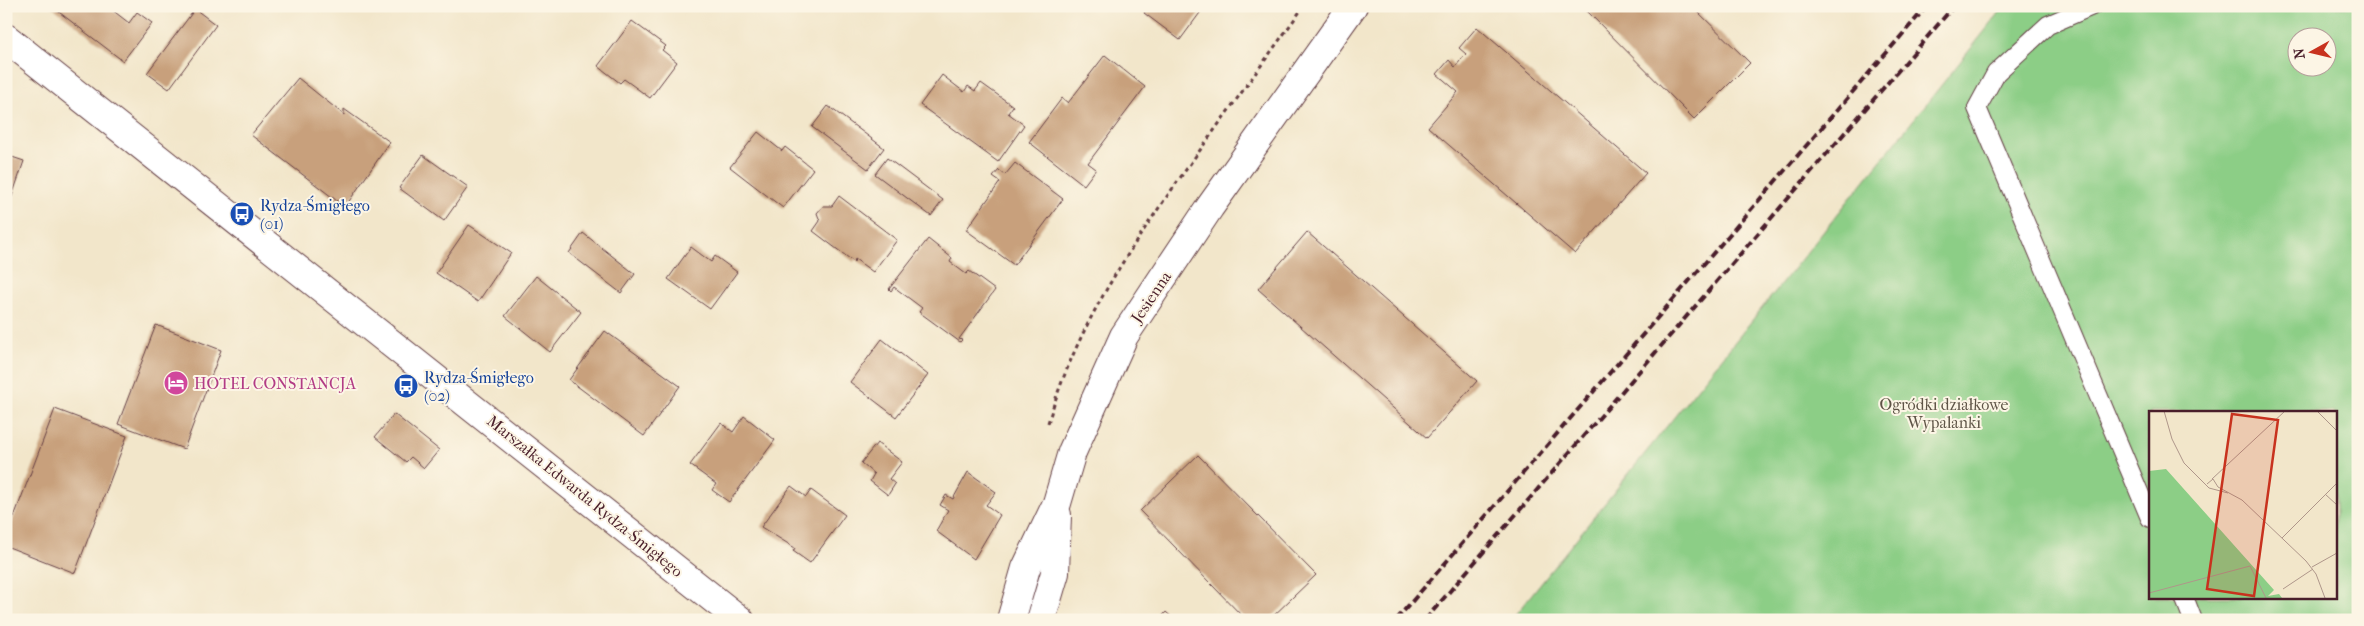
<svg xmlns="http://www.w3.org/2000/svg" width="2364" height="626" font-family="'IM FELL French Canon',serif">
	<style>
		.green { fill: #8cce86; stroke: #6b7658; fill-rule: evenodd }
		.building { fill: #c8a07c }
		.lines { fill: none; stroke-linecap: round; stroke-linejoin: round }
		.service-casing { stroke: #633d43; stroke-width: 20 }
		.tertiary-casing { stroke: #633d43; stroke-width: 30 }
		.path { stroke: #633d43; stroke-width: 3; stroke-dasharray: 4 4; stroke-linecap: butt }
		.service { stroke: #fff; stroke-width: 18 }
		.tertiary { stroke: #fff; stroke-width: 28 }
		.rail { stroke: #4a1f2b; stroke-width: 4; stroke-dasharray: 8 4; stroke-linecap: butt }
		.labels { text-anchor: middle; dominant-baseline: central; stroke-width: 4; stroke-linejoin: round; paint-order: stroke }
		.transit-label { font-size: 16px; fill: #164399; stroke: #fcf5e5; text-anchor: start }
		.street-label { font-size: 16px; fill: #4a1f2b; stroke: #fcf5e5 }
		.hotel-label { font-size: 16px; fill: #b23c85; stroke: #fcf5e5; text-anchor: start }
		.park-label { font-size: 16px; fill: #5e5446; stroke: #fcf5e5 }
		.inset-road { fill: none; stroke: #af968a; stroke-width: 1 }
		.view { fill: #c8321e; fill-opacity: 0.15; stroke: #c8321e; stroke-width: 2.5 }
		.inset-edge { fill: none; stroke: #4a1f2b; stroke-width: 2.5 }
	</style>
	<rect width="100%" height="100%" fill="#fcf5e5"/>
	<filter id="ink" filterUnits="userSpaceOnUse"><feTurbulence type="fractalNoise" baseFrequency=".02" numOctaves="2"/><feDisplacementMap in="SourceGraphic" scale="10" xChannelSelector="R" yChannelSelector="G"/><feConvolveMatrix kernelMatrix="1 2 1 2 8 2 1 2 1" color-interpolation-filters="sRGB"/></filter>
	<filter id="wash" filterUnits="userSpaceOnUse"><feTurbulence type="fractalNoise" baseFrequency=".0096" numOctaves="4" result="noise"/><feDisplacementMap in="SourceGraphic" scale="20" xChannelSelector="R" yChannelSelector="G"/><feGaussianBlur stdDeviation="1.12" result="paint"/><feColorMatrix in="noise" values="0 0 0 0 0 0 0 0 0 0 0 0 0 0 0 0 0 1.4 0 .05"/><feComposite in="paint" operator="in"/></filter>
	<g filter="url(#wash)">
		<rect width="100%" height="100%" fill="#f2e6ca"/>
		<path class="green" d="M2005,6H2358V620H1511ZM2296,38H2326V68H2296ZM2150,412H2335V597H2150Z"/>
		<g id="blocks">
			<g class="building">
				<path d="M51,6H107L129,23L137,12L152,23L123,61Z"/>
				<path d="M1149,6H1205L1180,40L1144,13Z"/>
				<path d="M1582,6H1692L1750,63L1694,119Z"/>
				<path d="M195,9L216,25L169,89L147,73Z"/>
				<path d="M632,21L666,46L662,50L677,62L650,98L624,79L620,83L598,66Z"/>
				<path d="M1477,27L1646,173L1575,254L1428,127L1458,92L1437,74L1449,60L1455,67L1466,54L1459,48Z"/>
				<path d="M1105,55L1145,87L1088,163L1096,169L1084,185L1029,142L1062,98L1068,103Z"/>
				<path d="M942,75L964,92L968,86L975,91L981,83L1013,106L1008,113L1024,125L998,162L920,105Z"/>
				<path d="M298,78L344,115V109L390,142L345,207L251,135Z"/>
				<path d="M828,106L884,148L868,169L812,127Z"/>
				<path d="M758,132L782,151L785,147L813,169L783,208L730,167Z"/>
				<path d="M6,155L24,161L7,211H6Z"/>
				<path d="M423,155L468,187L444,221L399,188Z"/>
				<path d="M887,158L943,200L931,216L875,174Z"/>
				<path d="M1015,163L1063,199L1014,265L966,230L1000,182L993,177L999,170L1005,175Z"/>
				<path d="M839,196L897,240L873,272L855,259L854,262L813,231L820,221L817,213L823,206H832Z"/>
				<path d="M469,225L511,253L478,302L436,273Z"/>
				<path d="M1307,232L1477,381L1427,438L1258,289Z"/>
				<path d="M583,233L635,274L621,293L569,253Z"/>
				<path d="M928,239L952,258L950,262L966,274L969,271L995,290L959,339L962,340L960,342L919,312L922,308L894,287L891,291L889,289Z"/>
				<path d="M691,247L711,262L715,256L737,272L710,309L668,279Z"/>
				<path d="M536,276L581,312L550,352L505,316Z"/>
				<path d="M156,325L221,350L184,449L118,424Z"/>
				<path d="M605,331L680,386L644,436L569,380Z"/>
				<path d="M882,339L928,375L896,417L850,382Z"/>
				<path d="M55,409L127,436L75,573L6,546V538Z"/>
				<path d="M394,414L439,450L424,468L411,457L406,462L375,437Z"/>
				<path d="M744,416L775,440L729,502L712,490L716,484L690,465L721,423L733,432Z"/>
				<path d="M877,443L902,462L889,479L895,484L888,495L870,481L874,474L861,463Z"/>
				<path d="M1198,455L1316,575L1269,620H1246L1140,511Z"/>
				<path d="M968,472L996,492L986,505L1000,515L974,559L936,531L948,510L940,505L946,495L953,499Z"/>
				<path d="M791,486L806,497L811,490L845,515L810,563L793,551L795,548L761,527Z"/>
				<path d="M1166,612L1175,620H1159Z"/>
			</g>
		</g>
	</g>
	<g filter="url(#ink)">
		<use href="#blocks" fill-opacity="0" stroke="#633d43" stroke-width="1"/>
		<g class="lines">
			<defs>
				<g id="service">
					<path d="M2092,6L2048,25L1996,73L1977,108L2150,518"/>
					<path d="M2184,597L2193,620"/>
				</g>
				<g id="tertiary">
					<path d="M6,38L740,620"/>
					<path d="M1011,620L1026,568L1057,503L1072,452L1124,336L1210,207L1353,6"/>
					<path d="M1041,620L1055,573L1057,515"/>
				</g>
			</defs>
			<use href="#service" class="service-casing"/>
			<use href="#tertiary" class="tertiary-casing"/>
			<path class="path" d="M1048,423C1078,321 1134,242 1195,157C1231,107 1268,56 1304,6"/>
			<use href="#service" class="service"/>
			<use href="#tertiary" class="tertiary"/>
			<g class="rail">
				<path d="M1396,620L1927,6"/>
				<path d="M1425,620L1954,6"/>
			</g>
		</g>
	</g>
	<defs>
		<symbol id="bus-disc" viewBox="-11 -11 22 22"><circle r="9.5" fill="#1a4fb4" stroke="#fcf5e5"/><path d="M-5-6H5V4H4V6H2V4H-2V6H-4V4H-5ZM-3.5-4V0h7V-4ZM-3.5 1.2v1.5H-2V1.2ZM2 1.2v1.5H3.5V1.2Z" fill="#fff"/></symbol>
		<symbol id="hotel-disc" viewBox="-11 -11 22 22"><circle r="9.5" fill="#d1479c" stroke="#fcf5e5"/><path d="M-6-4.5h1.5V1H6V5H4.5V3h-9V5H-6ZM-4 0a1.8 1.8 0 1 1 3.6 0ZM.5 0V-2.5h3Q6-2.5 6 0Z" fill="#fff"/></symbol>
	</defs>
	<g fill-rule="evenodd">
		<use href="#bus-disc" x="228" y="200" width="28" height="28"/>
		<use href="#hotel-disc" x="162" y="369" width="28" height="28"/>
		<use href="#bus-disc" x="392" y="372" width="28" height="28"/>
	</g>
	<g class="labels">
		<g class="transit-label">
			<text x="260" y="205">Rydza-Śmigłego<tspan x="260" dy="18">(01)</tspan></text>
			<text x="424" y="377">Rydza-Śmigłego<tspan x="424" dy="18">(02)</tspan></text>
		</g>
		<g class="street-label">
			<text transform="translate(1151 297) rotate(-56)">Jesienna</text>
			<text transform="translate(585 496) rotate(39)">Marszałka Edwarda Rydza-Śmigłego</text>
		</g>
		<g class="hotel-label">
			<text x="194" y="383">HOTEL CONSTANCJA</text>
		</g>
		<g class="park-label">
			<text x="1944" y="404">Ogródki działkowe<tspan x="1944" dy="18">Wypalanki</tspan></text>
		</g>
	</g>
	<g transform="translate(2149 411)">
		<rect width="188" height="188" fill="#f2e6ca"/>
		<path d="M17,58L125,179L119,185L130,183L133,187H0V60Z" fill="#8cce86"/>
		<path class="inset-road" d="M15,0L23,28L35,52L60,77L79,82M168,0L188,20M63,68L136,0M58,73L64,68L69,76L93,89L157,150L167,163L176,187M176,83L188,94M133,127L188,72M163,156L188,142M134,178L164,158M0,182L101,155L117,187"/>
		<path class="view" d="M83,3L129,9L105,185L58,178Z"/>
		<rect width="188" height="188" class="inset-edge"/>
	</g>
	<rect width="2364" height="626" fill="none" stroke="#fcf5e5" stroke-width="25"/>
	<g transform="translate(2312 52) rotate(262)"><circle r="24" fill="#fcf5e5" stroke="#b59f9b"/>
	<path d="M0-4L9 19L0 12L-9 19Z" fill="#c8321e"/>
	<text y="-8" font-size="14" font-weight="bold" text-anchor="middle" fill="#4a1f2b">N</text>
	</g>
</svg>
